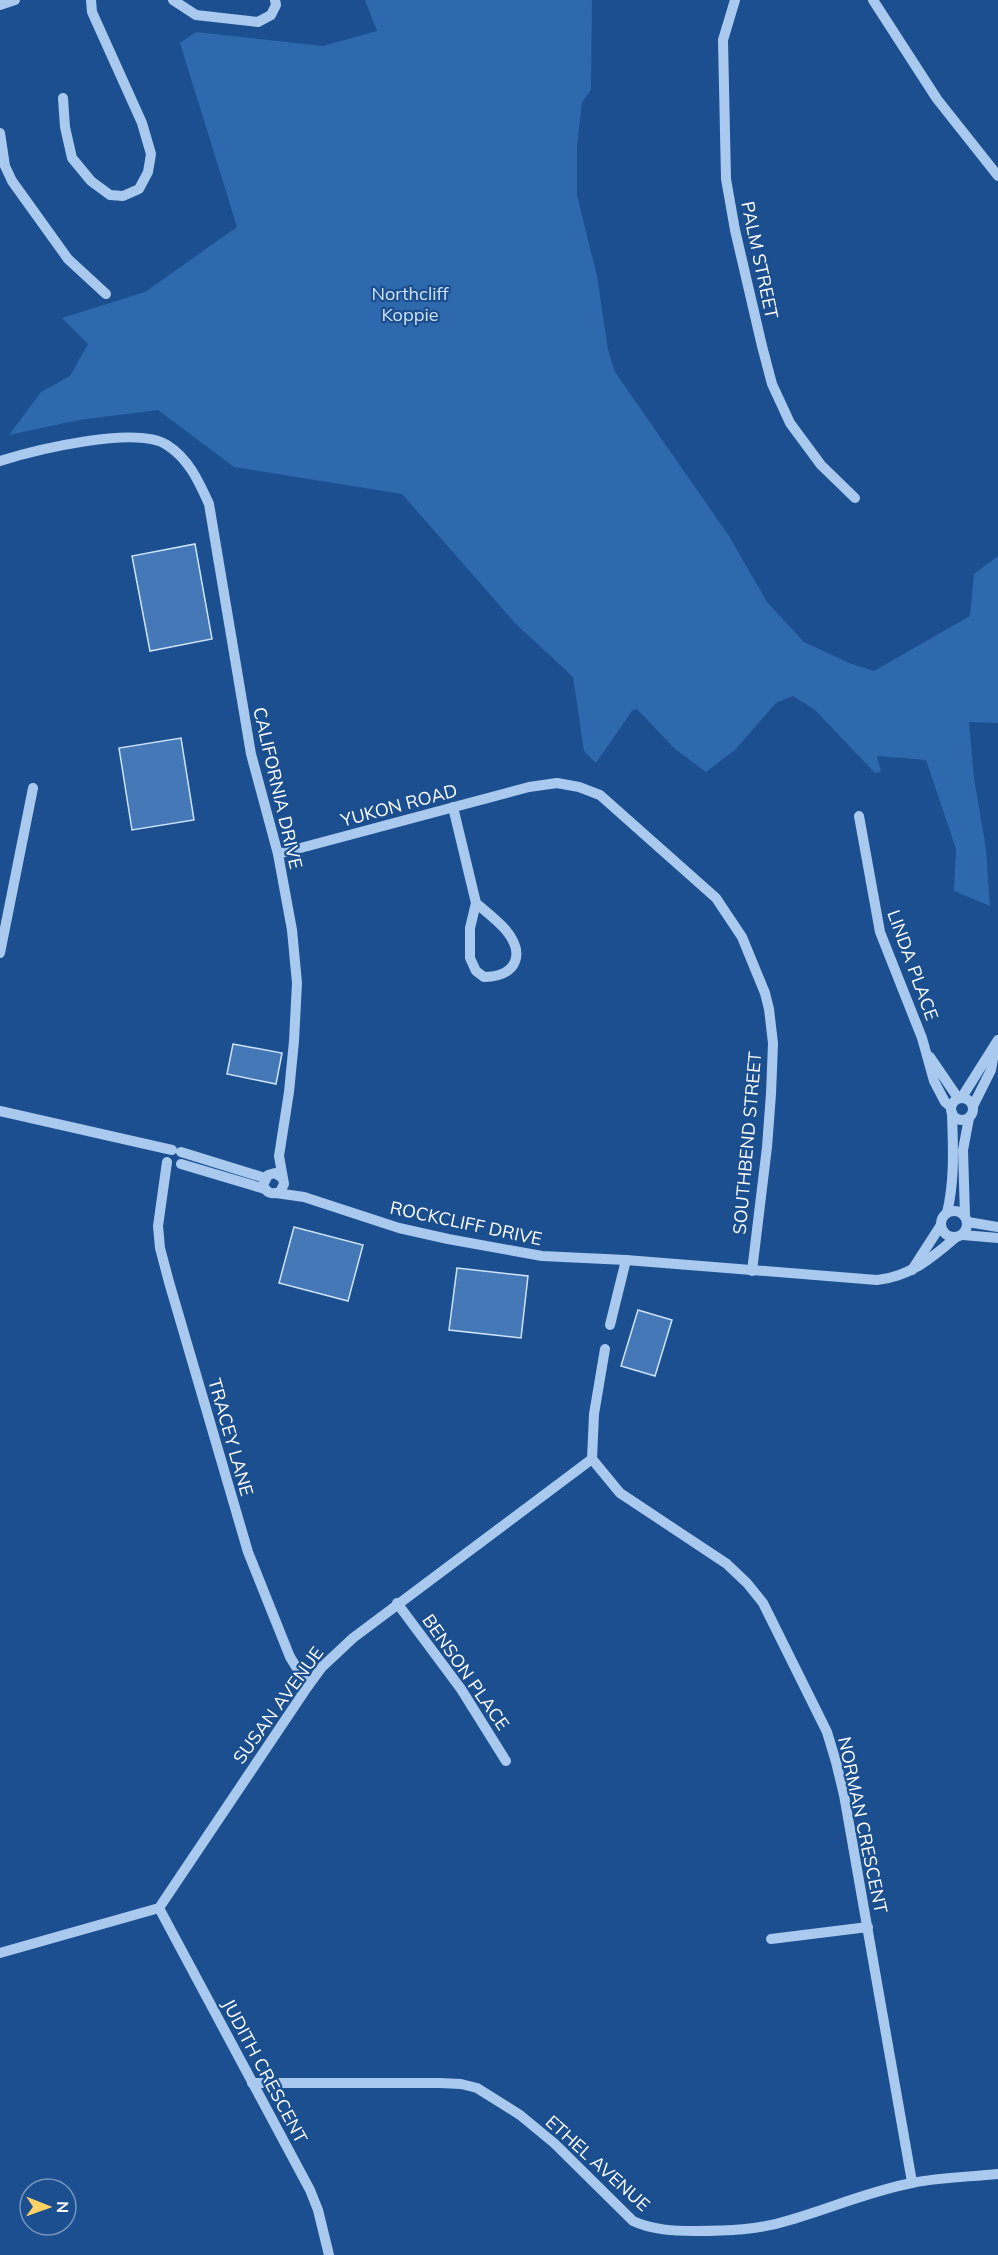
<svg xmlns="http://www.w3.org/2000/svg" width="998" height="2255" font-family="Mulish,sans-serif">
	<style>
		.green { fill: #2e69ad }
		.building { fill: #4478b7; stroke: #cfe3fa; stroke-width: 1.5 }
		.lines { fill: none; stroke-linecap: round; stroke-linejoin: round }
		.minor { stroke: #a9c9ee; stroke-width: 10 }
		.labels { text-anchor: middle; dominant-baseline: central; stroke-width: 4.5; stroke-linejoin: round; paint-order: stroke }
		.street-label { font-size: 18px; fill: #fff; stroke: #1b4f8f }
		.park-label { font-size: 18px; fill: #cfe3fa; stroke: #1b4f8f }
	</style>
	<rect width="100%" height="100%" fill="#1b4f8f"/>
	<path class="green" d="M365,0H592L591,90L582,102L577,146V195L597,276L608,350L615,372L729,536L767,602L804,642L849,663L874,671L970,616L974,574L998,556V723L969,722L974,778L986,849L990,906L954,891L956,849L926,760L877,756L881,772L875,773L815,710L793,696L776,703L735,750L706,772L675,749L637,709L632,711L596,763L584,751L573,677L516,624L402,494L234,467L158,410L79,420L9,435L41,392L70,376L88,344L62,318L145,292L237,227L180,43L196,32L323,46L330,44L377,31Z"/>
	<g class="building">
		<path d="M195,544L212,639L150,651L132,556Z"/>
		<path d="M181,738L194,820L132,830L119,748Z"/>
		<path d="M233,1044L282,1053L276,1084L227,1074Z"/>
		<path d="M294,1227L363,1245L348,1301L279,1283Z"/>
		<path d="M457,1268L528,1276L521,1338L449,1330Z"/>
		<path d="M638,1310L672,1320L655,1376L621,1366Z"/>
	</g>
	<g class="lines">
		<g class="minor">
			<path d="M173,0L196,15L258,22L271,15L276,5L275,0"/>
			<path d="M735,0L723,40L726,179L735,230L762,346L772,384L790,423L821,465L855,498"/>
			<path d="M873,0L937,99L998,176"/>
			<path d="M0,5L15,0"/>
			<path d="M63,98L65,127L72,158L91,181L110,195L123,196L139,189L148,172L151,154L142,123L92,12L91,0"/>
			<path d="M0,133L5,166L12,181L68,259L106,294"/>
			<path d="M0,461C35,450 136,425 167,445C189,459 199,482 209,504L251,754L278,854L292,930L297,983L294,1041L289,1092L279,1156L284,1184L280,1192C272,1195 266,1193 263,1185L268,1175L275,1173L281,1177"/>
			<path d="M453,807L476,903L470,928V958L476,971L484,977C517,976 526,954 505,929C496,919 485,911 476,903"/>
			<path d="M859,816L880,932L922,1038L934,1081L945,1102L951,1107"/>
			<path d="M278,854L529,787L557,783L579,787L600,795L716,898L742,937L765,993L769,1009L773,1043L771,1094L767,1147L752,1271"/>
			<path d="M0,953L33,788"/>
			<path d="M930,1057L958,1098"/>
			<path d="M962,1097L998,1040"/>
			<circle cx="962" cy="1109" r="11"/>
			<path d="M973,1106L991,1070L995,1047"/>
			<path d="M0,1111L172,1150"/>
			<path d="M181,1152L265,1178"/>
			<path d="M167,1162L158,1226L160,1248L169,1282L248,1552L290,1657L308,1686"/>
			<path d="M181,1164L265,1189"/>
			<path d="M276,1193L304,1197L399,1228L448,1239L542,1256L626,1260L877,1280C909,1277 932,1258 955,1238"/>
			<circle cx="954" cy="1224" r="13"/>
			<path d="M947,1213C955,1179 953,1147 952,1113"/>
			<path d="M965,1216L963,1150L969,1118"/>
			<path d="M968,1222L998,1227"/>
			<path d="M963,1235L998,1238"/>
			<path d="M912,1270L941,1225"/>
			<path d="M610,1325L626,1260"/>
			<path d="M592,1459L620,1493L727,1564L747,1583L763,1603L827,1732L836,1762L844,1795L912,2182"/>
			<path d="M592,1459L594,1414L605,1349"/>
			<path d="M397,1603L461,1689L506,1761"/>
			<path d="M159,1908L310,2190L318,2210L329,2255"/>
			<path d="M771,1939L868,1927"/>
			<path d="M0,1953L159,1908L308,1686L322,1667L353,1638L592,1459"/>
			<path d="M252,2083H440L461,2084L477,2088L520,2115L554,2143L633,2221C652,2230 674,2231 695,2231C727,2231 759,2230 790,2220C831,2208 870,2191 912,2183C940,2177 970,2177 998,2174"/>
		</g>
	</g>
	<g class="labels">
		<g class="street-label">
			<text transform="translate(760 260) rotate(78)">PALM STREET</text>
			<text transform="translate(278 788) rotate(77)">CALIFORNIA DRIVE</text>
			<text transform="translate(399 805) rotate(-15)">YUKON ROAD</text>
			<text transform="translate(913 965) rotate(70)">LINDA PLACE</text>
			<text transform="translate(747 1143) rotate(-85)">SOUTHBEND STREET</text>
			<text transform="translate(466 1223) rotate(12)">ROCKCLIFF DRIVE</text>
			<text transform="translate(231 1437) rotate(74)">TRACEY LANE</text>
			<text transform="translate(466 1672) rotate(55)">BENSON PLACE</text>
			<text transform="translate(278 1705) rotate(-54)">SUSAN AVENUE</text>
			<text transform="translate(863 1825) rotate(78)">NORMAN CRESCENT</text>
			<text transform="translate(265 2071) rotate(62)">JUDITH CRESCENT</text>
			<text transform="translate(598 2163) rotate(42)">ETHEL AVENUE</text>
		</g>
		<g class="park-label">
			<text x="410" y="293">Northcliff<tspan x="410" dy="21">Koppie</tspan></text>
		</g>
	</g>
	<g transform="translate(48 2207) rotate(91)"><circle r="28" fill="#1b4f8f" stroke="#7695bc" stroke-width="1.5"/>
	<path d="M0-4.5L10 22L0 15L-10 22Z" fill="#ffd166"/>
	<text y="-9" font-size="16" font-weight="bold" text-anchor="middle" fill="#ffffff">N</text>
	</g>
</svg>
